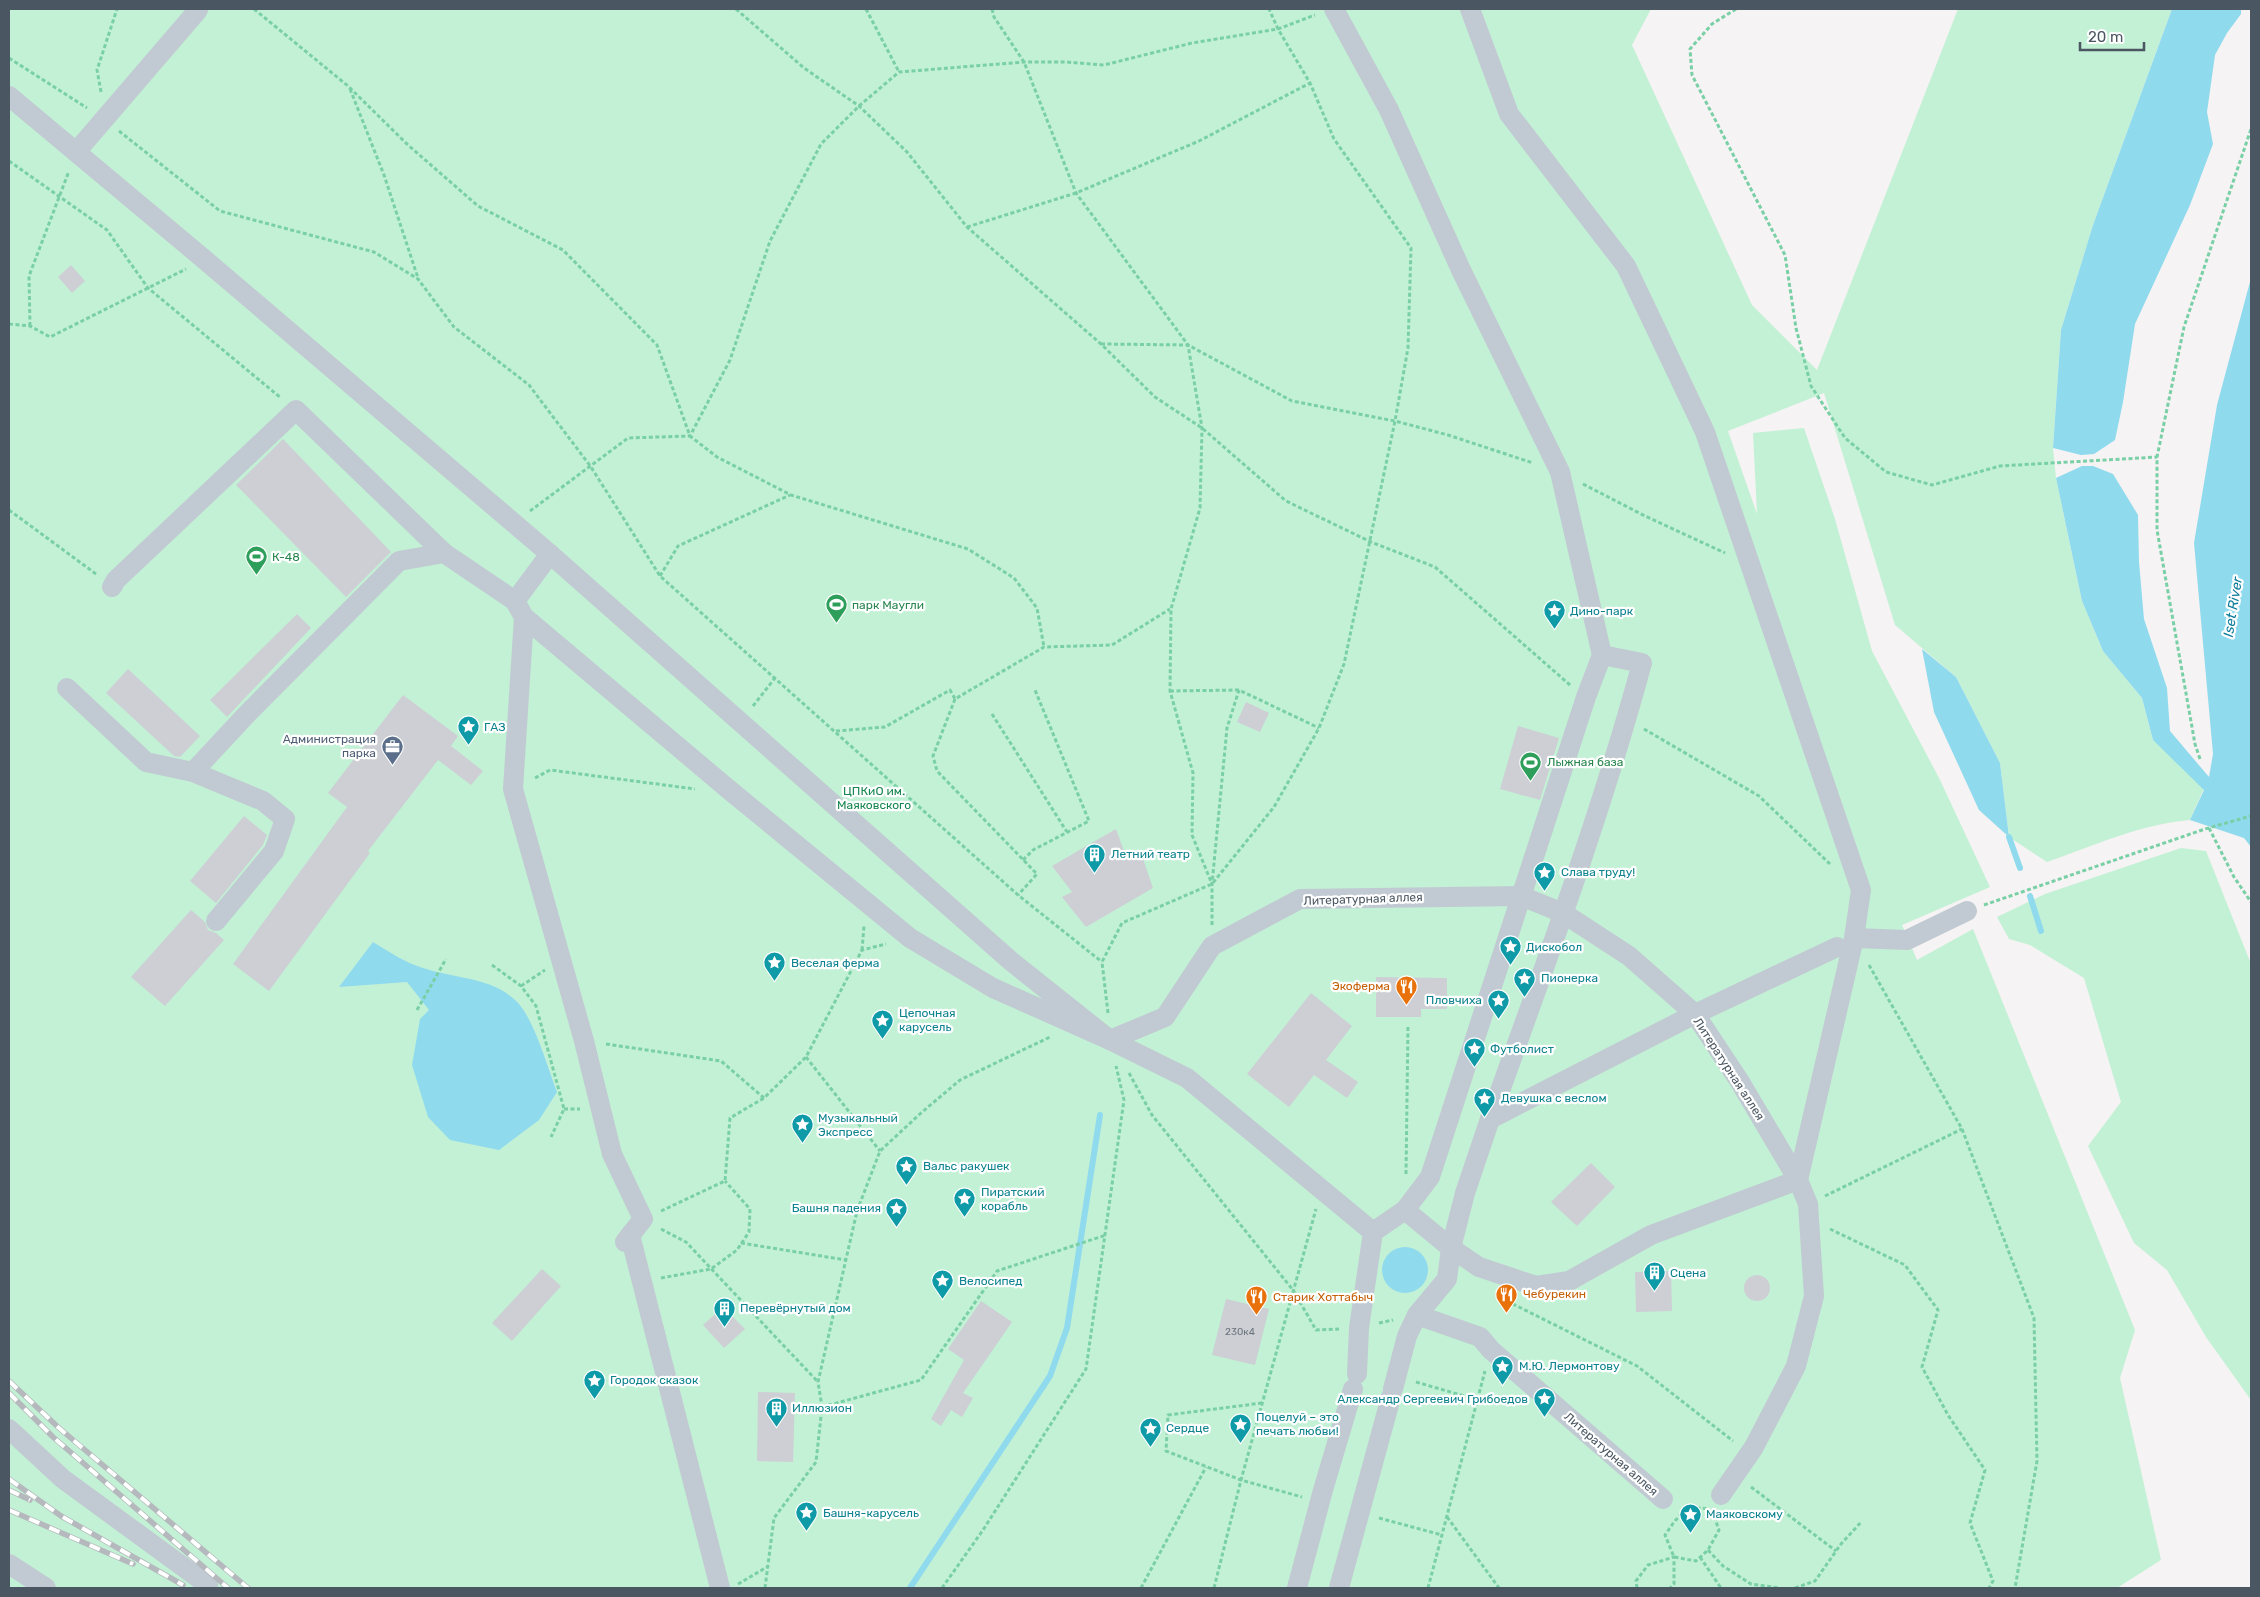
<svg xmlns="http://www.w3.org/2000/svg" width="2260" height="1597" font-family="Rubik,sans-serif">
	<style>
		.green { fill: #c3f1d5 }
		.water { fill: #90daee }
		.lines { fill: none; stroke-linecap: round; stroke-linejoin: round }
		.stream { stroke: #90daee; stroke-width: 6 }
		.building { fill: #cdcfd5 }
		.path { stroke: #7ad0a6; stroke-width: 3; stroke-dasharray: 4 2.5; stroke-linecap: butt }
		.minor { stroke: #c1cad2; stroke-width: 20 }
		.rail-casing { stroke: #b5b8bd; stroke-width: 5.5 }
		.rail { stroke: #fff; stroke-width: 4; stroke-dasharray: 11; stroke-linecap: butt }
		.labels { text-anchor: middle; dominant-baseline: central; stroke-width: 4.5; stroke-linejoin: round; paint-order: stroke }
		.number-label { font-size: 10px; fill: #6b747e }
		.leisure-label { font-size: 12px; fill: #27864d; stroke: #fff; text-anchor: start }
		.culture-label { font-size: 12px; fill: #0d838f; stroke: #fff; text-anchor: start }
		.service-label { font-size: 12px; fill: #4e5e75; stroke: #fff; text-anchor: end }
		.park-label { font-size: 12px; fill: #17864f; stroke: #fff }
		.street-label { font-size: 12px; fill: #4a5661; stroke: #fff }
		.food-label { font-size: 12px; fill: #c56008; stroke: #fff; text-anchor: start }
		.water-label { font-size: 14px; font-style: italic; fill: #0c7c9b; stroke: #fff }
	</style>
	<rect width="100%" height="100%" fill="#f5f3f3"/>
	<g class="green">
		<path d="M9,9H1651L1632,45L1752,305L1817,370L1958,9H2172L2093,225L2061,330L2053,448L2056,478L2082,601L2103,651L2142,698L2153,740L2209,777L2190,820C2141,824 2093,846 2047,862L2009,837L2000,763L1956,677L1895,625L1824,393L1728,431L1757,514L1753,433L1804,428L1835,519L1872,651L1940,780L1990,887L1902,925L1917,960L1973,929L2135,1330L2120,1378L2161,1560L2117,1588H9Z"/>
		<path d="M2181,848L2206,851L2251,964V1400L2206,1337L2167,1270L2134,1243L2088,1146L2121,1102L2084,978L2030,945L2009,939L1997,917L2045,894Z"/>
	</g>
	<g class="water">
		<path d="M2172,9H2241V14L2227,33L2215,55L2207,112L2213,144L2190,205L2135,324L2123,402L2115,440L2094,454L2081,455L2053,448L2061,330L2093,225Z"/>
		<path d="M2251,278V847L2244,838L2190,820L2204,790L2153,740L2142,698L2103,651L2082,601L2056,478L2082,466H2093L2113,474L2138,515L2139,562L2144,619L2167,688L2170,731L2209,777L2213,754L2194,543L2217,405Z"/>
		<path d="M1922,649L1956,677L2000,763L2009,837L1979,810L1934,712Z"/>
		<path d="M373,942C388,951 404,962 420,967C453,979 494,976 519,1004C535,1023 548,1068 557,1092L539,1120L499,1150L450,1140L428,1117L412,1065L420,1019L429,1010L407,982L339,987Z"/>
		<circle cx="1405" cy="1270" r="23"/>
	</g>
	<g class="lines">
		<g class="stream">
			<path d="M2009,837L2020,868"/>
			<path d="M2030,896L2041,931"/>
			<path d="M910,1588L1050,1376L1067,1328L1100,1115"/>
		</g>
	</g>
	<g class="building">
		<path d="M71,265L85,281L72,293L58,277Z"/>
		<path d="M283,439L391,552L346,597L236,485Z"/>
		<path d="M297,614L311,628L227,717L210,700Z"/>
		<path d="M128,669L200,736L180,757L174,756L106,693Z"/>
		<path d="M403,695L458,736L451,746L483,771L471,785L438,760L368,851L370,853L269,991L233,964L347,807L328,793Z"/>
		<path d="M1246,702L1269,713L1260,732L1237,722Z"/>
		<path d="M1518,726L1559,738L1540,800L1500,789Z"/>
		<path d="M244,816L267,835L263,845L216,903L190,881Z"/>
		<path d="M1116,829L1127,859L1141,853L1153,888L1086,927L1062,897L1072,892L1052,866Z"/>
		<path d="M191,910L205,922L208,930L216,933L224,940L165,1006L131,977Z"/>
		<path d="M1376,977L1447,978V1009H1421V1017H1376Z"/>
		<path d="M1311,993L1352,1026L1326,1060L1358,1082L1347,1098L1314,1075L1289,1107L1247,1074Z"/>
		<path d="M1591,1163L1615,1187L1577,1226L1551,1202Z"/>
		<path d="M542,1269L561,1286L512,1341L492,1323Z"/>
		<path d="M1671,1271L1672,1311L1636,1312L1635,1272Z"/>
		<circle cx="1757" cy="1288" r="13"/>
		<path d="M1226,1299L1269,1309L1255,1365L1212,1355Z"/>
		<path d="M981,1301L1012,1322L963,1393L973,1398L962,1417L951,1410L941,1426L931,1419L964,1360L948,1349Z"/>
		<path d="M723,1307L745,1329L724,1348L703,1325Z"/>
		<path d="M758,1392L795,1393L793,1462L757,1461Z"/>
	</g>
	<g class="lines">
		<g class="path">
			<path d="M254,9L348,86L408,145L478,206L563,250L657,345L690,436L717,457L791,495L968,549L1014,578L1037,608L1044,647"/>
			<path d="M736,9L804,68L859,106L907,152L967,227L1101,344L1155,397L1202,428L1286,501L1371,542L1435,567L1570,685"/>
			<path d="M866,9L899,72"/>
			<path d="M992,9L994,17L1024,62L1076,193L1188,345L1202,428L1200,508L1171,609L1170,691L1193,773L1192,835L1212,884"/>
			<path d="M1736,9L1712,24L1690,49L1692,75L1785,255L1796,328L1811,386L1845,438L1886,472L1932,485L2000,466L2157,457"/>
			<path d="M9,58L87,108"/>
			<path d="M350,89L384,175L418,278"/>
			<path d="M101,92L97,70L117,9"/>
			<path d="M119,131L220,211L374,252L418,279L454,327L529,385L591,467L660,576L1018,895L1102,962"/>
			<path d="M9,161L107,230L148,288L281,398"/>
			<path d="M967,227L1076,193L1199,141L1310,83"/>
			<path d="M9,324L30,326L50,337L186,269"/>
			<path d="M30,326L29,276L69,171"/>
			<path d="M1101,344L1188,345L1292,401L1395,421L1448,435L1533,463"/>
			<path d="M1583,484L1645,516L1725,553"/>
			<path d="M9,510L96,574"/>
			<path d="M530,511L628,438L690,436L730,360L770,241L821,144L859,106L899,72L1024,62H1066L1104,65L1192,43L1278,29L1315,15"/>
			<path d="M660,576L678,546L790,495"/>
			<path d="M1170,691L1239,690L1319,728"/>
			<path d="M955,699L933,756L937,771L1037,874L1018,895"/>
			<path d="M753,706L775,678"/>
			<path d="M992,714L1067,832"/>
			<path d="M1644,729L1759,796L1830,864"/>
			<path d="M836,731L885,727L950,690L955,699L1044,647L1112,645L1170,609"/>
			<path d="M2200,759L2195,744L2157,530V457L2184,327L2251,129"/>
			<path d="M535,778L550,770L695,789"/>
			<path d="M2209,828L2234,877L2251,902"/>
			<path d="M1023,860L1033,850L1089,821L1035,690"/>
			<path d="M1984,905L2205,829L2251,816"/>
			<path d="M1212,925V884L1227,728L1239,690"/>
			<path d="M862,950L864,926"/>
			<path d="M492,965L521,986L536,1006L564,1109L551,1137"/>
			<path d="M1869,965L1962,1129L2034,1318L2037,1461L2015,1588"/>
			<path d="M521,986L545,970"/>
			<path d="M417,1010L446,959"/>
			<path d="M1108,1013L1102,962L1122,923L1212,884L1274,807L1319,728L1344,664L1395,421L1408,348L1411,248L1334,139L1310,83L1278,29L1269,9"/>
			<path d="M606,1044L721,1061L764,1098"/>
			<path d="M806,1057L880,1151"/>
			<path d="M1129,1073L1152,1115L1293,1290L1316,1330L1339,1329"/>
			<path d="M564,1109H580"/>
			<path d="M1406,1174L1408,1025"/>
			<path d="M1825,1196L1962,1129"/>
			<path d="M661,1211L725,1181L730,1118L764,1098L806,1057L862,950L886,944"/>
			<path d="M661,1229L686,1242L818,1382"/>
			<path d="M1830,1229L1905,1265L1938,1310L1922,1367L1948,1415L1985,1470L1970,1523L1993,1581L1989,1588"/>
			<path d="M741,1243L846,1260"/>
			<path d="M661,1278L711,1269L737,1250L749,1232L750,1209L725,1181"/>
			<path d="M1501,1298L1637,1366L1733,1441"/>
			<path d="M1379,1323L1393,1320"/>
			<path d="M1416,1382L1478,1400"/>
			<path d="M1262,1403L1168,1415L1166,1451L1241,1480L1302,1497"/>
			<path d="M822,1407L921,1380L997,1271L1106,1235"/>
			<path d="M1751,1487L1836,1551"/>
			<path d="M1707,1509C1684,1504 1677,1518 1665,1535L1674,1557L1696,1561L1708,1550L1719,1530L1713,1513"/>
			<path d="M1447,1517L1499,1588"/>
			<path d="M1379,1518L1442,1535"/>
			<path d="M1708,1550L1723,1566L1751,1584L1780,1588"/>
			<path d="M1700,1557L1721,1588"/>
			<path d="M738,1584L767,1567"/>
			<path d="M765,1588L774,1518L816,1462L822,1407L818,1382L857,1211L880,1151L921,1113L960,1080L1050,1037"/>
			<path d="M942,1588L983,1530L1086,1369L1124,1100L1116,1066"/>
			<path d="M1141,1588L1206,1467"/>
			<path d="M1214,1588L1241,1480L1316,1209"/>
			<path d="M1428,1588L1485,1371"/>
			<path d="M1637,1588L1636,1581L1648,1565L1674,1557V1584L1670,1588"/>
			<path d="M1795,1588L1815,1581L1841,1544L1862,1521"/>
		</g>
		<g class="minor">
			<path d="M1334,9L1389,110L1461,270L1560,472L1602,655L1642,663C1600,818 1544,968 1490,1119"/>
			<path d="M9,96L205,260L550,554L1012,962L1110,1040L1187,1078L1373,1232"/>
			<path d="M76,152L198,10"/>
			<path d="M112,587L116,580L296,410L444,553"/>
			<path d="M515,601L550,554"/>
			<path d="M524,617L513,789L584,1041L612,1154L643,1219L625,1242"/>
			<path d="M67,688L146,762L193,772L263,801L285,819L274,851L216,921"/>
			<path d="M193,772L247,714L399,561L444,553L515,601L524,617L733,793L910,938L993,988L1110,1040L1165,1017L1212,946L1300,899L1521,896L1563,913L1629,956L1695,1014L1740,1082L1798,1180L1808,1204L1814,1296L1796,1366L1754,1447L1721,1495"/>
			<path d="M1854,938L1907,940L1967,911"/>
			<path d="M1405,1210L1451,1248L1479,1267L1536,1286L1569,1281L1651,1235L1798,1180L1854,938L1861,890L1705,432L1626,266L1509,114L1470,9"/>
			<path d="M630,1235L720,1588"/>
			<path d="M1417,1315L1480,1337L1491,1350L1663,1499"/>
			<path d="M1357,1374L1359,1328L1373,1232L1405,1210L1430,1177L1586,697L1602,655"/>
			<path d="M1393,1389L1407,1336L1417,1315L1447,1279L1451,1248L1465,1193L1490,1119L1695,1014L1837,947"/>
			<path d="M9,1429L63,1479L208,1585"/>
			<path d="M9,1564L46,1588"/>
			<path d="M1297,1588L1323,1490L1353,1389"/>
			<path d="M1339,1588L1391,1397"/>
		</g>
		<defs>
			<g id="rail">
				<path d="M9,1381L59,1428L248,1588"/>
				<path d="M9,1393L53,1437L228,1588"/>
				<path d="M9,1479L61,1516L183,1585"/>
				<path d="M9,1490L30,1500"/>
				<path d="M9,1510L133,1564"/>
			</g>
		</defs>
		<use href="#rail" class="rail-casing"/>
		<use href="#rail" class="rail"/>
	</g>
	<defs>
		<symbol id="stadium-pin" viewBox="-11 -11 22 30"><path d="M0 17L-7.5 6A9.5 9.5 0 1 1 7.5 6Z" fill="#2e9e5b" stroke="#fff"/><path d="M0-5a6.5 5 0 1 0 0 10a6.5 5 0 1 0 0-10ZM-3.5-1.8h7v3.6h-7Z" fill="#fff"/></symbol>
		<symbol id="sight-pin" viewBox="-11 -11 22 30"><path d="M0 17L-7.5 6A9.5 9.5 0 1 1 7.5 6Z" fill="#0f9aa8" stroke="#fff"/><path d="M0-6L1.8-2.2L6-1.7L2.9 1.2L3.7 5.4L0 3.3L-3.7 5.4L-2.9 1.2L-6-1.7L-1.8-2.2Z" fill="#fff"/></symbol>
		<symbol id="office-pin" viewBox="-11 -11 22 30"><path d="M0 17L-7.5 6A9.5 9.5 0 1 1 7.5 6Z" fill="#5c6f8a" stroke="#fff"/><path d="M-6-3h4V-5.5h4V-3h4V5H-6ZM-1-4.5V-3h2v-1.5ZM-6 0V1H6V0Z" fill="#fff"/></symbol>
		<symbol id="building-pin" viewBox="-11 -11 22 30"><path d="M0 17L-7.5 6A9.5 9.5 0 1 1 7.5 6Z" fill="#0f9aa8" stroke="#fff"/><path d="M-4-6H4V6H1V3H-1V6H-4ZM-2.5-4.3h1.7v1.8h-1.7ZM.8-4.3h1.7v1.8H.8ZM-2.5-1h1.7V.8h-1.7ZM.8-1h1.7V.8H.8Z" fill="#fff"/></symbol>
		<symbol id="restaurant-pin" viewBox="-11 -11 22 30"><path d="M0 17L-7.5 6A9.5 9.5 0 1 1 7.5 6Z" fill="#e8710a" stroke="#fff"/><path d="M-5-6h1v4h1v-4h1v4h1v-4h1v5L-1.5 .5V6h-2V.5L-5-1ZM5-6V6H3V1.5H1.5Q1.5-4 5-6Z" fill="#fff"/></symbol>
	</defs>
	<g fill-rule="evenodd">
		<use href="#stadium-pin" x="244" y="544" width="25" height="34"/>
		<use href="#stadium-pin" x="824" y="592" width="25" height="34"/>
		<use href="#sight-pin" x="1542" y="598" width="25" height="34"/>
		<use href="#sight-pin" x="456" y="714" width="25" height="34"/>
		<use href="#office-pin" x="380" y="734" width="25" height="34"/>
		<use href="#stadium-pin" x="1518" y="750" width="25" height="34"/>
		<use href="#building-pin" x="1082" y="842" width="25" height="34"/>
		<use href="#sight-pin" x="1532" y="860" width="25" height="34"/>
		<use href="#sight-pin" x="1498" y="934" width="25" height="34"/>
		<use href="#sight-pin" x="762" y="950" width="25" height="34"/>
		<use href="#sight-pin" x="1512" y="966" width="25" height="34"/>
		<use href="#restaurant-pin" x="1394" y="974" width="25" height="34"/>
		<use href="#sight-pin" x="1486" y="988" width="25" height="34"/>
		<use href="#sight-pin" x="870" y="1008" width="25" height="34"/>
		<use href="#sight-pin" x="1462" y="1036" width="25" height="34"/>
		<use href="#sight-pin" x="1472" y="1086" width="25" height="34"/>
		<use href="#sight-pin" x="790" y="1112" width="25" height="34"/>
		<use href="#sight-pin" x="894" y="1154" width="25" height="34"/>
		<use href="#sight-pin" x="952" y="1186" width="25" height="34"/>
		<use href="#sight-pin" x="884" y="1196" width="25" height="34"/>
		<use href="#building-pin" x="1642" y="1260" width="25" height="34"/>
		<use href="#sight-pin" x="930" y="1268" width="25" height="34"/>
		<use href="#restaurant-pin" x="1494" y="1282" width="25" height="34"/>
		<use href="#restaurant-pin" x="1244" y="1284" width="25" height="34"/>
		<use href="#building-pin" x="712" y="1296" width="25" height="34"/>
		<use href="#sight-pin" x="1490" y="1354" width="25" height="34"/>
		<use href="#sight-pin" x="582" y="1368" width="25" height="34"/>
		<use href="#sight-pin" x="1532" y="1386" width="25" height="34"/>
		<use href="#building-pin" x="764" y="1396" width="25" height="34"/>
		<use href="#sight-pin" x="1228" y="1412" width="25" height="34"/>
		<use href="#sight-pin" x="1138" y="1416" width="25" height="34"/>
		<use href="#sight-pin" x="794" y="1500" width="25" height="34"/>
		<use href="#sight-pin" x="1678" y="1502" width="25" height="34"/>
	</g>
	<g class="labels">
		<g class="number-label">
			<text x="1240" y="1332">230к4</text>
		</g>
		<g class="leisure-label">
			<text x="272" y="557">К-48</text>
			<text x="852" y="605">парк Маугли</text>
			<text x="1547" y="762">Лыжная база</text>
		</g>
		<g class="culture-label">
			<text x="1570" y="611">Дино-парк</text>
			<text x="484" y="727">ГАЗ</text>
			<text x="1111" y="854">Летний театр</text>
			<text x="1561" y="872">Слава труду!</text>
			<text x="1526" y="947">Дискобол</text>
			<text x="791" y="963">Веселая ферма</text>
			<text x="1541" y="978">Пионерка</text>
			<text x="1482" y="1000" text-anchor="end">Пловчиха</text>
			<text x="899" y="1013">Цепочная<tspan x="899" dy="14">карусель</tspan></text>
			<text x="1490" y="1049">Футболист</text>
			<text x="1501" y="1098">Девушка с веслом</text>
			<text x="818" y="1118">Музыкальный<tspan x="818" dy="14">Экспресс</tspan></text>
			<text x="923" y="1166">Вальс ракушек</text>
			<text x="981" y="1192">Пиратский<tspan x="981" dy="14">корабль</tspan></text>
			<text x="881" y="1208" text-anchor="end">Башня падения</text>
			<text x="1670" y="1273">Сцена</text>
			<text x="959" y="1281">Велосипед</text>
			<text x="740" y="1308">Перевёрнутый дом</text>
			<text x="1519" y="1366">М.Ю. Лермонтову</text>
			<text x="610" y="1380">Городок сказок</text>
			<text x="1528" y="1399" text-anchor="end">Александр Сергеевич Грибоедов</text>
			<text x="792" y="1408">Иллюзион</text>
			<text x="1256" y="1417">Поцелуй – это<tspan x="1256" dy="14">печать любви!</tspan></text>
			<text x="1166" y="1428">Сердце</text>
			<text x="823" y="1513">Башня-карусель</text>
			<text x="1706" y="1514">Маяковскому</text>
		</g>
		<g class="service-label">
			<text x="376" y="739">Администрация<tspan x="376" dy="14">парка</tspan></text>
		</g>
		<g class="park-label">
			<text x="874" y="791">ЦПКиО им.<tspan x="874" dy="14">Маяковского</tspan></text>
		</g>
		<g class="street-label">
			<text transform="translate(1363 899) rotate(-2)">Литературная аллея</text>
			<text transform="translate(1729 1069) rotate(57)">Литературная аллея</text>
			<text transform="translate(1611 1454) rotate(41)">Литературная аллея</text>
		</g>
		<g class="food-label">
			<text x="1390" y="986" text-anchor="end">Экоферма</text>
			<text x="1523" y="1294">Чебурекин</text>
			<text x="1273" y="1297">Старик Хоттабыч</text>
		</g>
		<g class="water-label">
			<text transform="translate(2233 607) rotate(-81)">Iset River</text>
		</g>
	</g>
	<rect width="2260" height="1597" fill="none" stroke="#4a5661" stroke-width="20"/>
	<path d="M2080 42v8h64v-8" fill="none" stroke="#4a5661" stroke-width="2.5"/>
	<text x="2088" y="42" font-size="15" fill="#4a5661" stroke="#ffffff" stroke-width="4" paint-order="stroke">20 m</text>
</svg>
